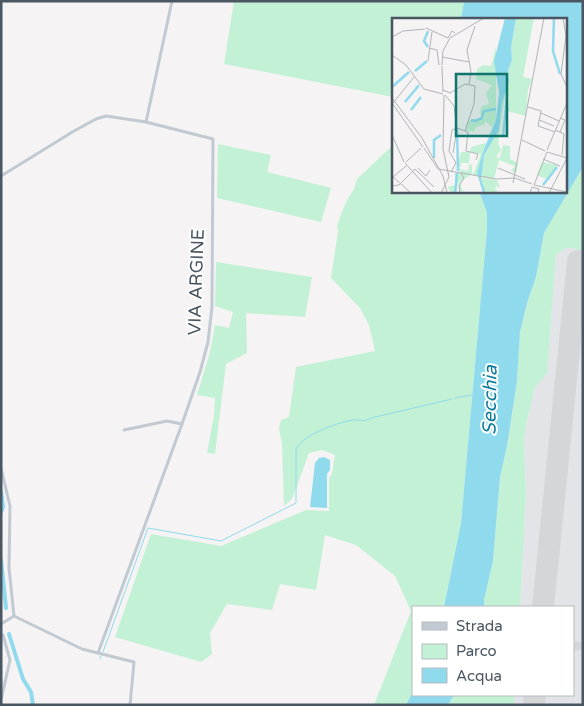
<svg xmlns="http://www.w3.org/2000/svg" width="584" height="706" font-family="'Varela Round',sans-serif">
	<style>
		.airport { fill: #e2e4e7 }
		.green { fill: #c3f1d5 }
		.water { fill: #90daee }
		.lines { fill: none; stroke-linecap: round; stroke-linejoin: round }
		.stream { stroke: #90daee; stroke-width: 1 }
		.canal { stroke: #90daee; stroke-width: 4 }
		.taxiway { stroke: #d5d6d8; stroke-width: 9 }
		.runway { stroke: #d5d6d8; stroke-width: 22 }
		.street { stroke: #c1cad2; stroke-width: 3 }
		.labels { text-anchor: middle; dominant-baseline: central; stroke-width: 4; stroke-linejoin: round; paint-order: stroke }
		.street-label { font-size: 18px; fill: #4a5661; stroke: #fff }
		.water-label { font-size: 19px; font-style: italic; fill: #0c7c9b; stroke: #fff }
		.inset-river { fill: none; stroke: #90daee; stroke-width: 2.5 }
		.inset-road { fill: none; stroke: #b1b4b9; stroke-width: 1 }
		.view { fill: #0f766e; fill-opacity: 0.15; stroke: #0f766e; stroke-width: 2.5 }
		.inset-edge { fill: none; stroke: #4a5661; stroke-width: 2.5 }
	</style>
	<rect width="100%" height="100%" fill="#f5f3f3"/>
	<path class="airport" d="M572,247L583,251V705H514V695H573V607H520L524,536L526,492L524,442L526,425L535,387L547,372L556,255L562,249Z"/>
	<g class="green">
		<path d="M234,1H464L461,19H393V97L224,64Z"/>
		<path d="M218,144L271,155L267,172L331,188L321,222L217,198Z"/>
		<path d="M393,145V191H479L487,213V229L461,523L444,607H413V692L406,705H374L411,611L395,576L356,545L325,535L316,590L280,584L272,610L227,604L210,633L212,654L201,662L115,637L151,534L221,546L306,510L329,511V478L332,474L335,455L322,450L309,453L292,499L284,506L282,444L279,428L281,420L289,417L296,367L375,351L369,325L360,308L331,278L338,231L337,226L340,217L346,202L354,189L357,179Z"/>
		<path d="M583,167V251C571,246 565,246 556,255L547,373L535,387L526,425L524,442L526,492L524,536L520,607H484V600L493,561L500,477L507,446L517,381L520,332L527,303L536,277L544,233Z"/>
		<path d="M216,262L312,277L305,317L246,313L247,353L226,364L215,454L207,453L214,416L215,398L197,395L210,352L215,325L229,328L233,312L215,306Z"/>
		<path d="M454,695H514V705H448Z"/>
	</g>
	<g class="water">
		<path d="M464,1H583V167L544,233L536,277L527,303L520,332L517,381L507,446L500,477L493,561L484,600V607H444L461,523L487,229V213L479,191H565V19H461Z"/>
		<path d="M324,457L330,460V470L327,474V508L310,507L315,463L319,458Z"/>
		<path d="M413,692V695H454L448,705H406Z"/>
	</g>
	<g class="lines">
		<g class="stream">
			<path d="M455,398L472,395"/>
			<path d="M103,652L148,528L221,541L296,503V449C302,435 337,423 352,420C359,419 364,423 371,418L452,399"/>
			<path d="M100,659L101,656"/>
		</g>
		<g class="canal">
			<path d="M1,491L3,507L1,512"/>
			<path d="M1,560L6,608"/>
			<path d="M9,634L23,679L31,692L33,705"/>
		</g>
		<path class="taxiway" d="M573,646H578"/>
		<g class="runway">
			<path d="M543,607L578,261"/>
			<path d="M534,705L535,695"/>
		</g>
		<g class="street">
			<path d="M146,122L172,1"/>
			<path d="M1,176L74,131L96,119L106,116L146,122L213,139L212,307L208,342L200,372L182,424L98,653"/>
			<path d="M124,430L167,421L182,424"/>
			<path d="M1,468L10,506L9,568L14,616"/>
			<path d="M14,616L82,649L134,662L130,705"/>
			<path d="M1,624L14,616"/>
			<path d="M1,700L10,660L3,635"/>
		</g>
	</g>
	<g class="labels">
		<g class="street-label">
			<text transform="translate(196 282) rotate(-88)">VIA ARGINE</text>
		</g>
		<g class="water-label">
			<text transform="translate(490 400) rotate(-89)">Secchia</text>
		</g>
	</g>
	<g transform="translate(392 18)">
		<rect width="175" height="175" fill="#f5f3f3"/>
		<path d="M124,0H142L131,59L140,61L136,72L134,98L115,93L117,78H113L106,125L109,132L104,139L108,140L111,127L118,128V141L126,145L124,155L119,153L123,148L107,142L102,161L89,159L92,137L107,112L110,85L117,64L116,51L120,42L119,30ZM104,29V101L91,134L86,157H81L89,136L78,134L79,129L94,125L100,109L93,103L92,107L84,109L82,114L74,112L77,102L93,100L92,95L89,100L88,93L90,88L97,86L94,75L100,67L84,61L85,51L91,47L99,48ZM69,134H78L77,145H69L68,151L76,153L77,146L80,147V156L68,164L71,174L67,173V163L64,174L60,175L55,169L63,167V155L69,154L65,149ZM150,144L165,147L157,162L145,157ZM89,160L105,162L108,170L104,168L103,171L107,175H93Z" fill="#c3f1d5"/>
		<path d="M113,0H124L119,30L120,42L116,52L117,64L110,85L107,112L92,137L89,161L93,173L91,175L85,155L91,134L104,102L107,74L102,43Z" fill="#90daee"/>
		<path class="inset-river" d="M162,0L161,33L168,56M36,13L32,23L36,29M23,53L35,43M0,69L17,54M13,84L27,67M19,92L29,79M79,102L83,103L90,100L92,93L104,91M65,111L66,153M111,119L115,78M42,140V122L49,117M151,167L165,149M63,175L65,155"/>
		<path class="inset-road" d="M171,0L174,18L169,56L175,69M34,10L56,20L60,13L63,15M0,19L11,13L33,11M37,30L45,32L47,47M0,37L14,47L32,71L51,76M50,39L77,44M36,43L40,14M50,47L51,33L58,20L92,0M50,48L51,74M77,66L79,54L75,32L83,8M51,72L58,75L73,66L83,68L82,86L73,113M53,77L62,88L65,110M0,80L30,120L51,158L55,175M0,85L31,129M1,85L22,59M136,89L149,93L146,108M149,95L167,103M147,102L162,108M146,108L163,114M65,110L76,114L74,133L86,136L84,142M163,112L172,116L170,137M168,114L173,102L168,100M0,117L12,144M130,122L153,133M32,130L46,151L104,161L123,160L140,166M155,132L175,85M155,134L175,140M61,135L64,117M151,141L168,148M14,144L29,130M13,145L40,175M26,150L34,158L38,152M106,150L133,161M59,154L64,145L57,133L60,112L65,110M0,158L19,175M1,159L14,148M121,165L152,0M142,167L155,134M142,167L175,174M0,168L7,167L23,151L42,169M49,175L57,159L51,131L52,77M68,175L67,168L72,160L68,154M138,175L140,169L147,171L146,174M157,175L175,140"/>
		<path class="view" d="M64,56H115V118H64Z"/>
		<rect width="175" height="175" class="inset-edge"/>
	</g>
	<rect width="584" height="706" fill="none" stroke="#4a5661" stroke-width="5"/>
	<rect x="412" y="606" width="162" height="90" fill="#ffffff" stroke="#b7bbc0"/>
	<rect x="422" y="622" width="25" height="8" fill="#c1cad2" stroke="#b7bbc0"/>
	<text x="456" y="631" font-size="15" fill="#4a5661">Strada</text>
	<rect x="422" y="644" width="25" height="15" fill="#c3f1d5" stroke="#b7bbc0"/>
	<text x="456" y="656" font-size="15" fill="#4a5661">Parco</text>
	<rect x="422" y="668" width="25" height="15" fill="#90daee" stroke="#b7bbc0"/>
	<text x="456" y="681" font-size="15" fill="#4a5661">Acqua</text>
</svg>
